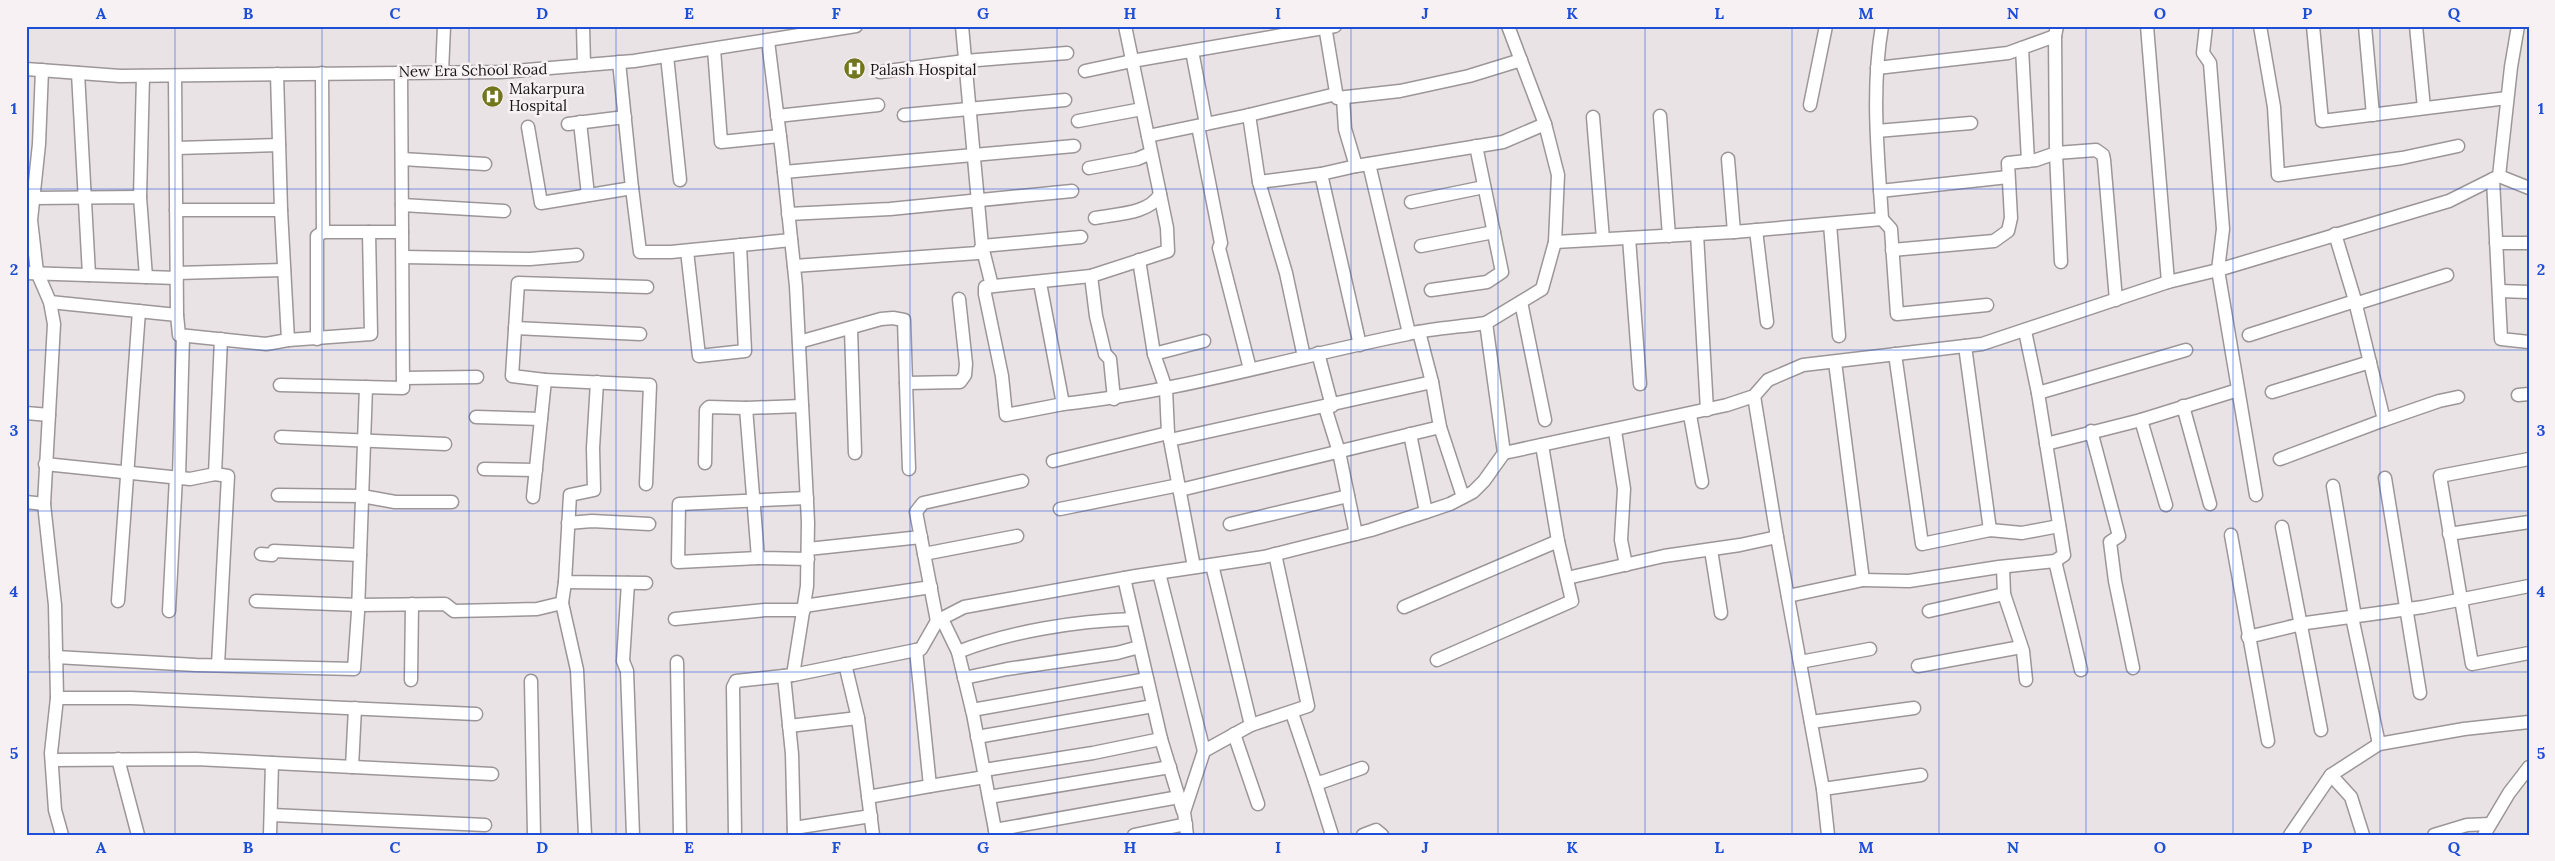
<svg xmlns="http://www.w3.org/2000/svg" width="2555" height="861" font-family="Lora,serif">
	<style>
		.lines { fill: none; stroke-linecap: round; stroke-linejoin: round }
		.minor-casing { stroke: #9c9699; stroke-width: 15 }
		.minor { stroke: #fff; stroke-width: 12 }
		.grid { fill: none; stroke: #1d4ed8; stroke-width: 1; stroke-opacity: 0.55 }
		.labels { text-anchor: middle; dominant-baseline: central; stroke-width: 5; stroke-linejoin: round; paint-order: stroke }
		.poi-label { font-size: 15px; fill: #181617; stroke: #f8f1f4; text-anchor: start }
		.street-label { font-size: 15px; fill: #181617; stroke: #f8f1f4 }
		.neatline { fill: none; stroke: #1d4ed8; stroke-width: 2 }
		.grid-label { font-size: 16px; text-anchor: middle; font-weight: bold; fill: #1d4ed8 }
	</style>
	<rect width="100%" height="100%" fill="#eae3e6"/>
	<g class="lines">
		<defs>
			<g id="minor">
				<path d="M583,26L584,65"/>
				<path d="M1325,26L1337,98L1400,91L1469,76L1521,60"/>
				<path d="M2147,26L2168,282"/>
				<path d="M2206,26L2203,53L2210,63L2223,229L2218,270L2256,495"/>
				<path d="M2260,26L2274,107L2278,175L2402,158L2458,146"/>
				<path d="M2313,26L2322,121L2507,98"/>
				<path d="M2365,26L2373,115"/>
				<path d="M2416,26L2424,108"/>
				<path d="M768,41L782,153L796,286L808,522L807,586L793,675"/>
				<path d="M2022,48L2028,161"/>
				<path d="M714,49L721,142L780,136"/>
				<path d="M1192,51L1206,124"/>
				<path d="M667,56L680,180"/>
				<path d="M1877,68L2008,53L2055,36L2057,26"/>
				<path d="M26,69L120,76L501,72L634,61L856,26"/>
				<path d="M42,70L39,144L31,220L37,272L50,302L54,324L44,504L55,605L57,698L51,753L55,810L62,835"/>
				<path d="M1085,71L1132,61L1335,26"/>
				<path d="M442,72L444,26"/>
				<path d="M880,72L965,61L1067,53"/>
				<path d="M78,73L89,275"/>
				<path d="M322,73L323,232H402"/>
				<path d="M1343,98L1345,129L1356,166L1503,142L1545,124"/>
				<path d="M1810,105L1826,26"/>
				<path d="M904,115L1065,100"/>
				<path d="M1249,115L1259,182"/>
				<path d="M777,116L878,105"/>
				<path d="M1660,116L1669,236"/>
				<path d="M1593,117L1603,239"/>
				<path d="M1078,121L1142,109"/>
				<path d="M580,122L588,195"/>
				<path d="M568,124L625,117"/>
				<path d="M1198,126L1221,243L1219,248L1250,369"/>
				<path d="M528,127L541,203L632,188L619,62"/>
				<path d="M1877,131L1971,123"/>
				<path d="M1148,136L1249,115L1336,94"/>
				<path d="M176,148L279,145"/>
				<path d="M402,159L485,164"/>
				<path d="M1728,159L1734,232"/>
				<path d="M1369,164L1409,333"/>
				<path d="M1356,166L1321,174L1360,345"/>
				<path d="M1089,168L1137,159L1151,153"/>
				<path d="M784,172L1074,146"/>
				<path d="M2499,176L2529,188"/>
				<path d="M2493,179L2501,339L2529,342"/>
				<path d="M632,188L640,252H671L791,240"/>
				<path d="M1880,191L2008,177"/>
				<path d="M140,197L143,76"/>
				<path d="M33,198L140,197L146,277"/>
				<path d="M1411,202L1484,187"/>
				<path d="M402,205L504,211"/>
				<path d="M176,210H281L277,74"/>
				<path d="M788,214L890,209L1072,191"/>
				<path d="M1095,218C1115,214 1150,214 1160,194L1125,26"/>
				<path d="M1882,219L1891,229L1897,314L1987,305"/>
				<path d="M1830,224L1839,336"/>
				<path d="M1756,230L1767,322"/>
				<path d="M1697,234L1707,410"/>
				<path d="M1629,238L1640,384"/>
				<path d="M1555,242L1734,232L1882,219C1878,155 1871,90 1882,26"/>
				<path d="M2496,243H2529"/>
				<path d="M1421,246L1494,232"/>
				<path d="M1892,250L1994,241L2008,231L2011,218L2008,163L2036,160L2056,153L2055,36"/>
				<path d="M687,251L699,356L745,351L740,245"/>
				<path d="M403,257L530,259L577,255"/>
				<path d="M1139,260L1154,354"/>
				<path d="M2061,262L2056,153L2096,150L2103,155L2104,160L2116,300"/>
				<path d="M794,266L978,253L982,246L962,26"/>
				<path d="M26,273L177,278"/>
				<path d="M177,273L284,270"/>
				<path d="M1091,276L1096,316L1105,354L1110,359L1114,399"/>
				<path d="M1040,283L1063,404L1006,415L1002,376L985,294V287L1091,276L1168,251L1167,228L1160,194"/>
				<path d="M992,286L982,246L1081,237"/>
				<path d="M1431,290L1487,282L1502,272L1476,146"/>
				<path d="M2499,291L2529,292"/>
				<path d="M50,302L177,315L175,76"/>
				<path d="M1521,302L1545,420"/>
				<path d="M2355,304L2447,275"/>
				<path d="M177,315L179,335L266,344L288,340L281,210"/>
				<path d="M515,328L640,334"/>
				<path d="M851,329L855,453"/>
				<path d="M1419,332L1432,382L1440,427L1463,497"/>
				<path d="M2249,335L2355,301"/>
				<path d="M317,339V236L323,232"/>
				<path d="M288,340L371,334L369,232"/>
				<path d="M799,342L881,319L893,318L904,320L906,383L960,382L965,375L966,364L959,299"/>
				<path d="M1965,346L1990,530"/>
				<path d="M1318,353L1332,406"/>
				<path d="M1895,354L1922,544L1990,530L2022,533L2059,526"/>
				<path d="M1304,357L1286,273L1259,182L1321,174"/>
				<path d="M404,378L477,377"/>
				<path d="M545,380L650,385L646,484"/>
				<path d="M597,382L593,448L594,490L570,495L565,582L646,583"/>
				<path d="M906,383L909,469"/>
				<path d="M280,385L403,388L401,72"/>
				<path d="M2272,392L2370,362"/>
				<path d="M2038,393L2186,350"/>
				<path d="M2518,395L2529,394"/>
				<path d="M1063,404C1179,392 1293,357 1408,334C1433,328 1460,327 1486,323"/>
				<path d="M802,406L746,408L758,558L808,559"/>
				<path d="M2183,406L2210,504"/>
				<path d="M1325,407L1339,452L1356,534"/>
				<path d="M26,413L49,415"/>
				<path d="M1690,415L1702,482"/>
				<path d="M476,417L541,419"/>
				<path d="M2141,420L2166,505"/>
				<path d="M2384,420L2439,401L2458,397"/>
				<path d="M1615,431L1624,489L1621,540L1626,565"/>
				<path d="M2091,431L2119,536L2110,542L2115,581L2133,668"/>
				<path d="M1410,434L1426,512"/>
				<path d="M281,437L445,444"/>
				<path d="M1170,440L1168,433L1166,389L1154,354L1204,341"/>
				<path d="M2046,444L2141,420L2238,390"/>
				<path d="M1504,453L1727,405L1754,396L1768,380L1803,365L1982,344L2168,282L2218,270L2449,201L2499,176L2511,67L2518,26"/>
				<path d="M2280,459L2384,420L2354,297L2335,234"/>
				<path d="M2529,459L2440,476L2472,664L2529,653"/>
				<path d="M1053,461L1168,433"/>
				<path d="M705,463L706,410L709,407L746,408"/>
				<path d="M45,464L190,479L215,474L221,339"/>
				<path d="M484,469L536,470"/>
				<path d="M215,474L228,476L218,665"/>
				<path d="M179,477L183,336"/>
				<path d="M2385,478L2420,693"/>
				<path d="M2333,486L2355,617"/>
				<path d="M1180,490L1440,427"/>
				<path d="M278,495L362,496L395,502H452"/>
				<path d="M533,497L545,380L512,376L518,283L647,287"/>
				<path d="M26,502L44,504"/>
				<path d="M1060,509L1179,485"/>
				<path d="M568,523L592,521L649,524"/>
				<path d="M1230,524L1348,496"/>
				<path d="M2282,527L2321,730"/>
				<path d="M2449,534L2529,522"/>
				<path d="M2231,535L2268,741"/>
				<path d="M1777,537L1823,789L1828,835"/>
				<path d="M808,549L921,537"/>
				<path d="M1711,550L1721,613"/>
				<path d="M261,554L272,555L274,551L360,555"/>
				<path d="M924,554L1017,536"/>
				<path d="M758,558L678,562L679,504L807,498"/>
				<path d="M2055,561L2081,670"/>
				<path d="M1212,565L1251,725"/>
				<path d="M1194,567L1170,440L1432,382"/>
				<path d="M2003,567L2004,594L2023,651L2026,680"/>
				<path d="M1159,573L1204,751"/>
				<path d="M1124,578L1161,739L1183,811"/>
				<path d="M1567,578L1664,556L1740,545L1777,537L1754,396"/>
				<path d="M1863,580L1909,581L1999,567L2055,561L2064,555L2038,393L2025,331"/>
				<path d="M628,583L623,661L627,671L633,835"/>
				<path d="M1788,596L1863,580L1835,362"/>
				<path d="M118,601L139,311"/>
				<path d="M256,601L359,605L445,604L454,611L537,609L562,603L565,582"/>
				<path d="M562,603L577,670L585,835"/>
				<path d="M804,606L931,587"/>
				<path d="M1404,607L1558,541L1542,445"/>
				<path d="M169,611L176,477"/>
				<path d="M1929,611L2004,594"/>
				<path d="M2352,617L2379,744"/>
				<path d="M675,619L765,610H804"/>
				<path d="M942,619L958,652L973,714L996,835"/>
				<path d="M937,621L916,512L923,503L1022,481"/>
				<path d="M2248,637L2306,623L2423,607L2529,586"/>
				<path d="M916,650L930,786L985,777"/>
				<path d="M958,652C1011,631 1076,621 1133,619"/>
				<path d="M56,657L196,665L354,669L358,612L366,387"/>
				<path d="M1437,660L1572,601L1558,541"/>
				<path d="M677,662L680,835"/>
				<path d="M1800,662L1870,649"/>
				<path d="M845,664L858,718L873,835"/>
				<path d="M1918,666L2021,647"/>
				<path d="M784,676L792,754L794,835"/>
				<path d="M964,678L1007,669L1117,653L1139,647"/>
				<path d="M411,680L412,604"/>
				<path d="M531,681L534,835"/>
				<path d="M57,698H131L476,714"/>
				<path d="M972,710L1147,679"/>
				<path d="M1292,713L1315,781L1322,782L1362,768"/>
				<path d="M1811,722L1914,708"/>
				<path d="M789,726L858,718"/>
				<path d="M1234,734L1258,804"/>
				<path d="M977,737L1153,706"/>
				<path d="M118,759L138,835"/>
				<path d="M52,760L196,759L492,774"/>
				<path d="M352,767L355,708"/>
				<path d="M984,770L1093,753L1161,739"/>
				<path d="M2331,775L2351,797L2363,835"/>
				<path d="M1315,781L1332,835"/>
				<path d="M1823,789L1921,775"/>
				<path d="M868,797L930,786"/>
				<path d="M989,797L1170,767"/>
				<path d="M272,815L485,825"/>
				<path d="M794,828L871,816"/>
				<path d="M995,830L1179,797"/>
				<path d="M270,835L272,763"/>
				<path d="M735,835L733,687L736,681L793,675L921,649L937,621L964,607L1136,576L1264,557L1371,530L1426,512L1450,504L1473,492L1484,481L1504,453L1486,323L1542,289L1555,242L1558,175L1545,124L1508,26"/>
				<path d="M1134,835L1186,824"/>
				<path d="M1187,835L1184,812L1204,751L1251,725L1308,706L1275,554"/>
				<path d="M1363,835L1376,830L1382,835"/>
				<path d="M2290,835L2331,775L2379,744L2464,729L2529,722"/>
				<path d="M2434,835L2467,825L2490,824"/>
				<path d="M2484,835L2509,793L2529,767"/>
			</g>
		</defs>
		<use href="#minor" class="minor-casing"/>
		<use href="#minor" class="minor"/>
	</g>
	<path class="grid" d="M175,26V835M322,26V835M469,26V835M616,26V835M763,26V835M910,26V835M1057,26V835M1204,26V835M1351,26V835M1498,26V835M1645,26V835M1792,26V835M1939,26V835M2086,26V835M2233,26V835M2380,26V835M26,189H2529M26,350H2529M26,511H2529M26,672H2529"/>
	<defs>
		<symbol id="hospital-disc" viewBox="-11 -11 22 22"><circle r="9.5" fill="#72761d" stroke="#f8f1f4"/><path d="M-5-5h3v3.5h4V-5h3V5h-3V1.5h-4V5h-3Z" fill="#fff"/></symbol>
	</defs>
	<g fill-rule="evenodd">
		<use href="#hospital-disc" x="842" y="56" width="25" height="25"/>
		<use href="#hospital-disc" x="480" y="84" width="25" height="25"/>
	</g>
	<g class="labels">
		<g class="poi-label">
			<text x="870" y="69">Palash Hospital</text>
			<text x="509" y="88">Makarpura<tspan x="509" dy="17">Hospital</tspan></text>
		</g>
		<g class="street-label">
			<text transform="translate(473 70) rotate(-1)">New Era School Road</text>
		</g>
	</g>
	<rect width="2555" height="861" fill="none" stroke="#f8f1f4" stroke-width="55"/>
	<rect x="28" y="28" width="2500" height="806" class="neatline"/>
	<g class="grid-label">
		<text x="101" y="19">A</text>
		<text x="248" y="19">B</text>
		<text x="395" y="19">C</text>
		<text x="542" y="19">D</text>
		<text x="689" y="19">E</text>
		<text x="836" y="19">F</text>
		<text x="983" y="19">G</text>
		<text x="1130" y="19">H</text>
		<text x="1278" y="19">I</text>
		<text x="1425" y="19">J</text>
		<text x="1572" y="19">K</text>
		<text x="1719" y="19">L</text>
		<text x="1866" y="19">M</text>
		<text x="2013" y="19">N</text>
		<text x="2160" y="19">O</text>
		<text x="2307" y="19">P</text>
		<text x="2454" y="19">Q</text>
		<text x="14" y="114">1</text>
		<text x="2541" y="114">1</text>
		<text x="14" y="275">2</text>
		<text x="2541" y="275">2</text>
		<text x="14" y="436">3</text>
		<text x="2541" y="436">3</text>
		<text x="14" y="597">4</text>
		<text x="2541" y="597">4</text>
		<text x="14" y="759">5</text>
		<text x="2541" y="759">5</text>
		<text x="101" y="853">A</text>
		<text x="248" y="853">B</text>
		<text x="395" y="853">C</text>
		<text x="542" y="853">D</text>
		<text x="689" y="853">E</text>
		<text x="836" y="853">F</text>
		<text x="983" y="853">G</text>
		<text x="1130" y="853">H</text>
		<text x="1278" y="853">I</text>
		<text x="1425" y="853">J</text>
		<text x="1572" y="853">K</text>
		<text x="1719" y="853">L</text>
		<text x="1866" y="853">M</text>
		<text x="2013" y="853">N</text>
		<text x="2160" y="853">O</text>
		<text x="2307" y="853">P</text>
		<text x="2454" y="853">Q</text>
	</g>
</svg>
